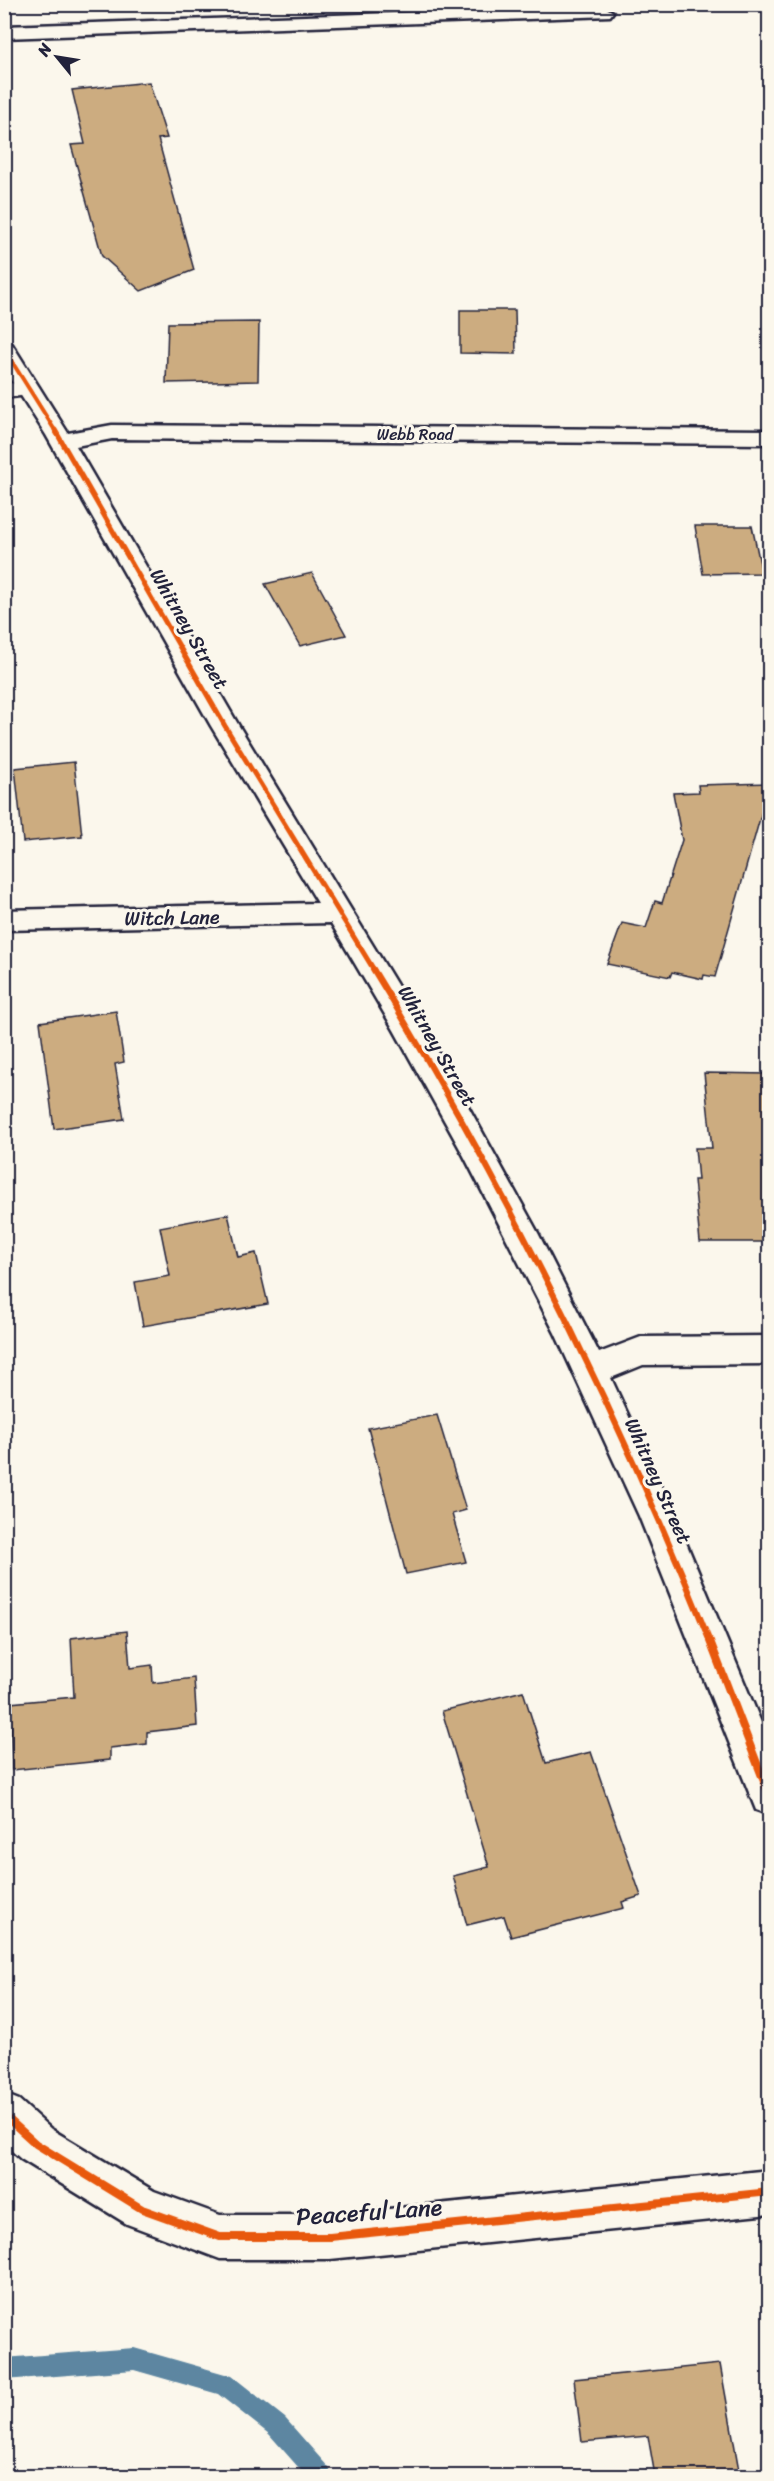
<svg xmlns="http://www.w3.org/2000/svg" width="774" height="2481" font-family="Sriracha,sans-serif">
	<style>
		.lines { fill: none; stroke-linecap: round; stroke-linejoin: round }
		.stream { fill: #5d86a1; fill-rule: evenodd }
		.building { fill: #ccac80; stroke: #22223b; stroke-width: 1.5 }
		.service-casing { stroke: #22223b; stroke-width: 5 }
		.minor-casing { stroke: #22223b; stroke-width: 5 }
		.service { fill: #fbf7ec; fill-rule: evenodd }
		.minor { fill: #fbf7ec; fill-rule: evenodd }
		.cycleway-far3-casing { stroke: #fbf7ec; stroke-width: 6 }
		.cycleway-far2-casing { stroke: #fbf7ec; stroke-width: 8 }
		.cycleway-far1-casing { stroke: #fbf7ec; stroke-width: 10 }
		.cycleway-casing { stroke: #fbf7ec; stroke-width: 11 }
		.cycleway-far3 { stroke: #e8590c; stroke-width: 4 }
		.cycleway-far2 { stroke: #e8590c; stroke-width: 5 }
		.cycleway-far1 { stroke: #e8590c; stroke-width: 6 }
		.cycleway { stroke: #e8590c; stroke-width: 8 }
		.labels { text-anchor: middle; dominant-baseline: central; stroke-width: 6; stroke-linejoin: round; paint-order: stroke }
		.far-street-label { font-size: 16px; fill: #22223b; stroke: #fbf7ec }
		.street-label { font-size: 20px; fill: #22223b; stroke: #fbf7ec }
		.near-street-label { font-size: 24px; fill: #22223b; stroke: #fbf7ec }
	</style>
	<rect width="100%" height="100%" fill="#fbf7ec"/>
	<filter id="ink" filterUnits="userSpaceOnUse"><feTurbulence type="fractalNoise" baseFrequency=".0167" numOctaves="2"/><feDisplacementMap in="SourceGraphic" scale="12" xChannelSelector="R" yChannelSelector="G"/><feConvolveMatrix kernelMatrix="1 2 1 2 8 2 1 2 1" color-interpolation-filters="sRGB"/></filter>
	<g filter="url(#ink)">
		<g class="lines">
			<path class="stream" d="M134,2348L232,2376L285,2418L329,2468L332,2476H306L269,2434L218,2394L134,2370L4,2380V2358Z"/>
		</g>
		<g class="building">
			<path d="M149,82L167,138L158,139L194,270L141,291L102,256L71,145L85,144L72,90Z"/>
			<path d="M460,310H515L516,354L460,353Z"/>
			<path d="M259,322L258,381L166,383L168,323Z"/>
			<path d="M695,526H752L762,573L703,574Z"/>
			<path d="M312,573L346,635L300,646L265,584Z"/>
			<path d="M74,762L82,836L23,842L15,768Z"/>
			<path d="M770,783L715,977L704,975L703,979L672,972L670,977L607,964L622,923L646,928L655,901L662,903L682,840L673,793L699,792L698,785Z"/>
			<path d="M116,1011L124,1062L115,1064L124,1119L54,1129L40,1022Z"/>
			<path d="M704,1073L770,1074V1242H700L694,1180H698L695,1148H712Z"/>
			<path d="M228,1214L238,1257L256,1253L268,1304L143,1326L135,1282L170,1276L160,1227Z"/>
			<path d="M437,1415L466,1510L452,1514L466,1562L406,1574L368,1428Z"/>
			<path d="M127,1631L130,1668L152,1665L153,1683L194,1678L197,1726L147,1732V1744L110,1748V1760L12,1770L10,1703L74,1697L71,1638Z"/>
			<path d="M523,1691L546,1763L591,1752L641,1896L622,1902L624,1908L511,1937L504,1916L467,1925L453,1876L489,1867L442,1711Z"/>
			<path d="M720,2364L740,2476H655L648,2436L582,2442L574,2379Z"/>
		</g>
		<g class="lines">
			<defs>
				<path id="service" d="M28,382L36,384L40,389L36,394L4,398V384Z"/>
				<g id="minor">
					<path d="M603,6L613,12L610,16L4,38V26Z"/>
					<path d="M4,342L12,344L68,433L112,425L770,430V444L112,439L76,446L239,726L441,1057L538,1233L599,1353L641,1337L770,1336V1364L643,1365L611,1378L675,1516L770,1744V1815L756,1810L639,1516L555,1333L464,1156L394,1030L331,923L4,930V910L318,903L211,726L46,435L4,369Z"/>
					<path d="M4,2094L19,2100L51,2129L154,2191L220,2215H330L770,2170V2214L330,2259H220L127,2224L21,2159L4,2144Z"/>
				</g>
			</defs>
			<use href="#service" class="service-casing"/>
			<use href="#minor" class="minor-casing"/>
			<use href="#service" class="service"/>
			<use href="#minor" class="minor"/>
			<defs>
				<path id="cycleway-far3" d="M4,349L56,432"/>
				<path id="cycleway-far2" d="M55,430L225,726L374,970"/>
				<path id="cycleway-far1" d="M373,969C504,1183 617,1410 710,1642"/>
				<g id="cycleway">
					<path d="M710,1641L770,1797"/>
					<path d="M4,2115L36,2144L142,2209L220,2237H330L770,2192"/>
				</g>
			</defs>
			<use href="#cycleway-far3" class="cycleway-far3-casing"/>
			<use href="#cycleway-far2" class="cycleway-far2-casing"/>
			<use href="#cycleway-far1" class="cycleway-far1-casing"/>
			<use href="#cycleway" class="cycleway-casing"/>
			<use href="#cycleway-far3" class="cycleway-far3"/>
			<use href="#cycleway-far2" class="cycleway-far2"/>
			<use href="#cycleway-far1" class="cycleway-far1"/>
			<use href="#cycleway" class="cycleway"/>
		</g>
	</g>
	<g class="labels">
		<g class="far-street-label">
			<text x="415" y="434">Webb Road</text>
		</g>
		<g class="street-label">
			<text transform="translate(189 629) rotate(60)">Whitney Street</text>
			<text transform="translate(172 918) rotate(-1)">Witch Lane</text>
			<text transform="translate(437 1046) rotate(60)">Whitney Street</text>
			<text transform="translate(658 1481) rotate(66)">Whitney Street</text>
		</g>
		<g class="near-street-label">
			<text transform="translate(369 2212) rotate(-4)">Peaceful Lane</text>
		</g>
	</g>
	<rect width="774" height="2481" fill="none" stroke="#fbf7ec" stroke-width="24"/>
	<rect x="12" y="12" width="750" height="2457" fill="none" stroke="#22223b" stroke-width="2" filter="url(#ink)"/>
	<g transform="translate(57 57) rotate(300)" stroke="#fbf7ec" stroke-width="4.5" paint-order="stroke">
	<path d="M0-4.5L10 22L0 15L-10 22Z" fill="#22223b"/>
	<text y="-9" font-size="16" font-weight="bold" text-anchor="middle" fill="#22223b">N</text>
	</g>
</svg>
